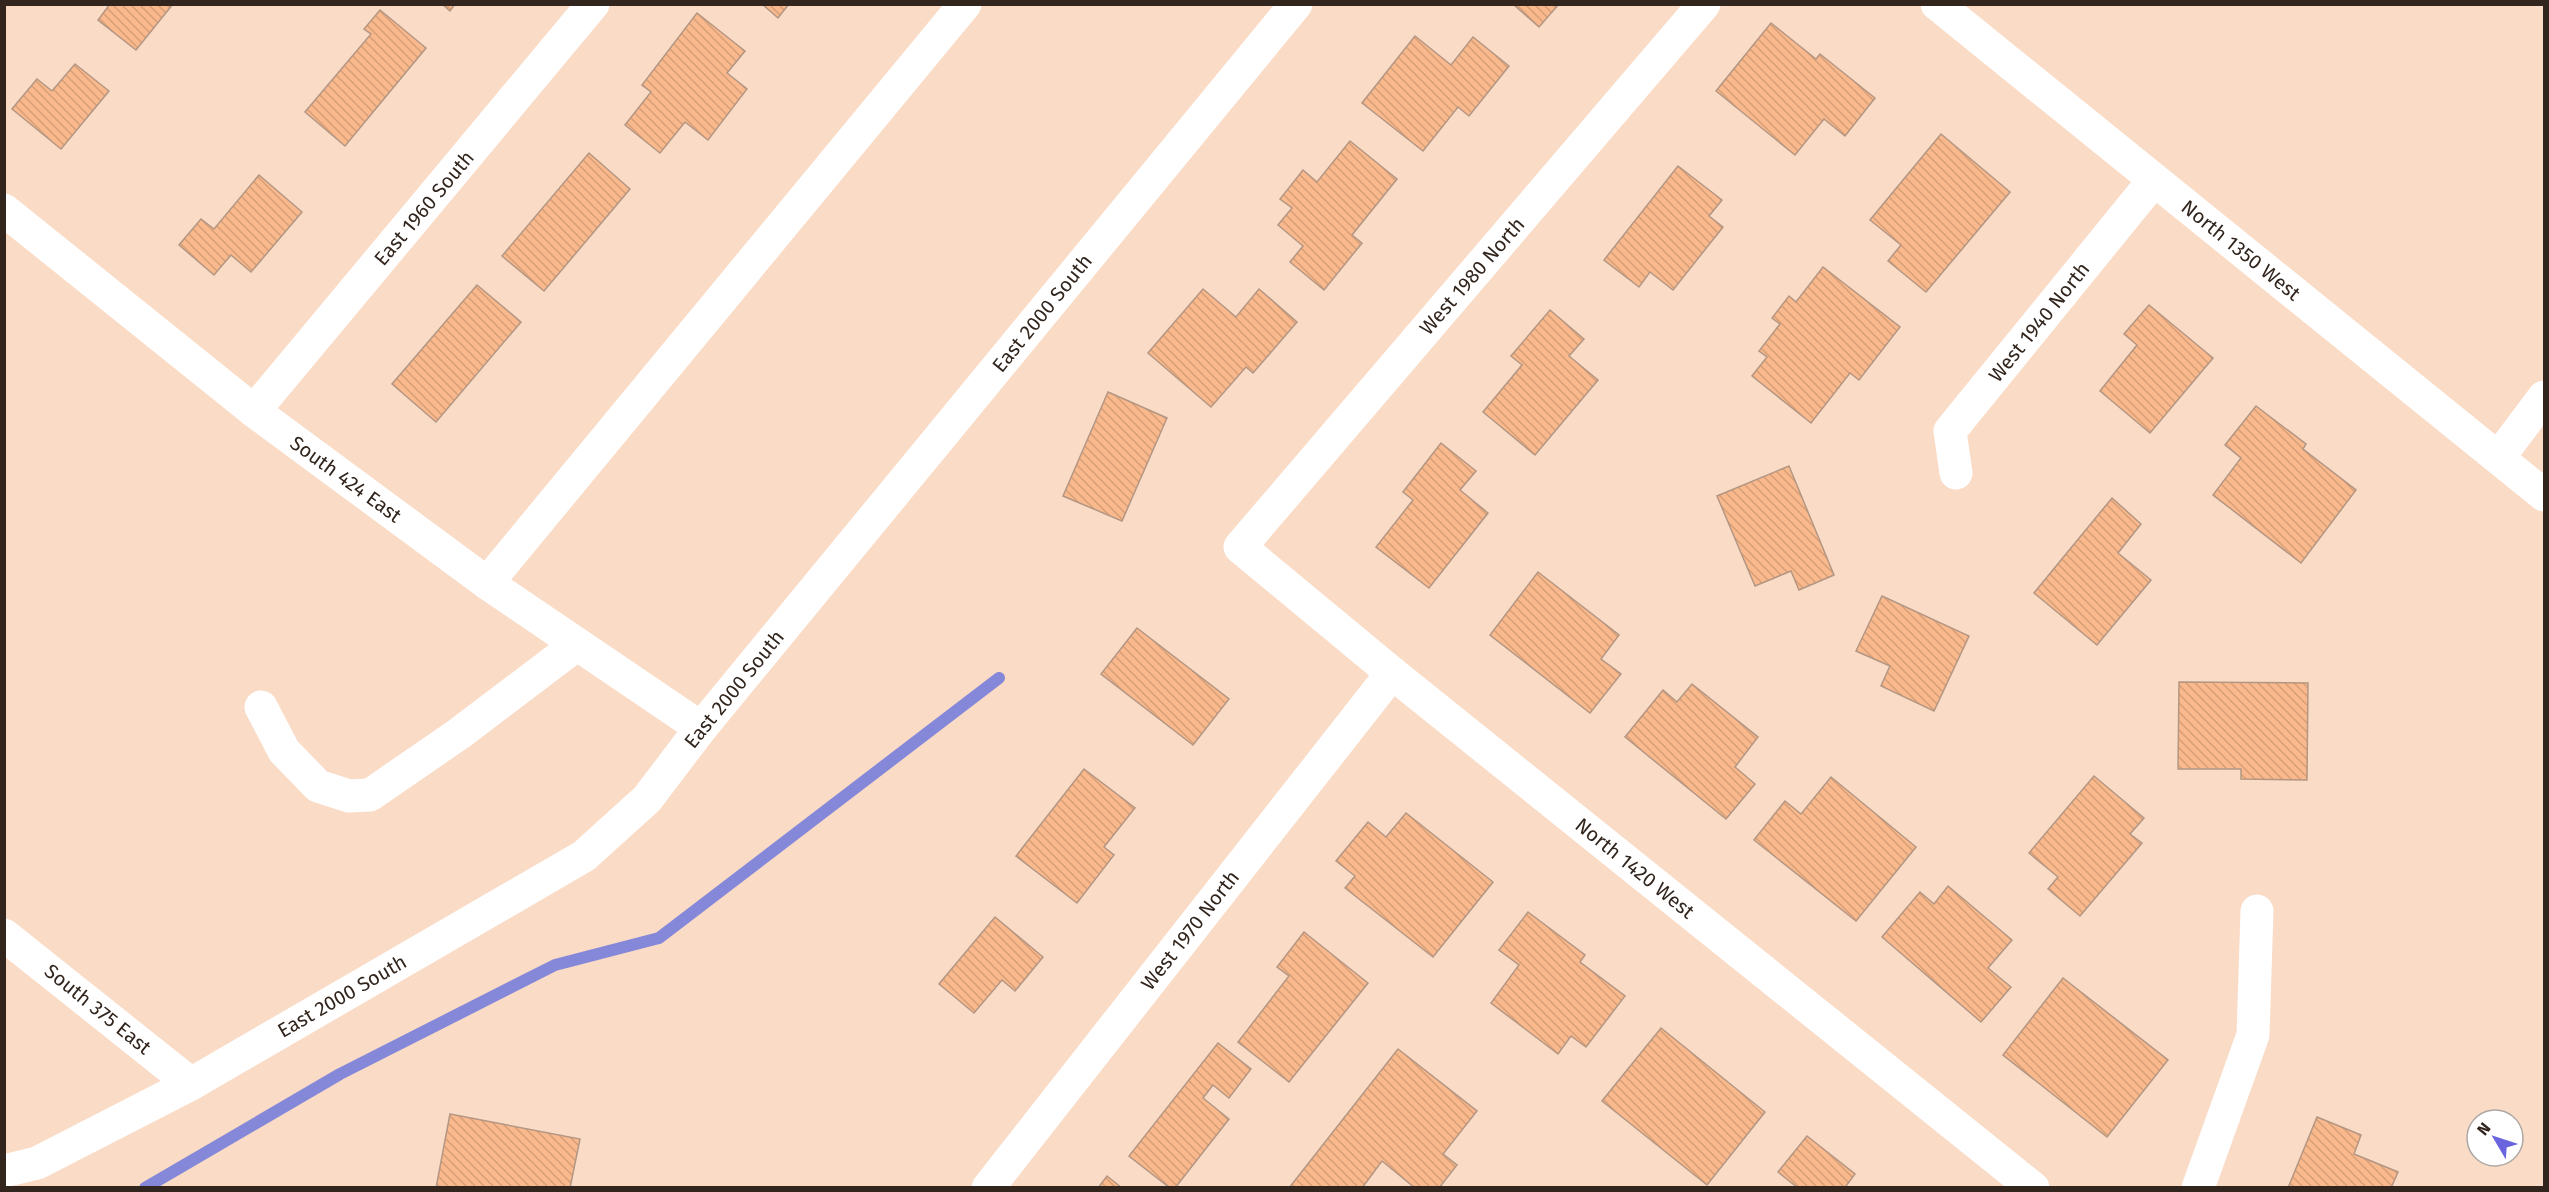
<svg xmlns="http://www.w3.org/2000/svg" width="2549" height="1192" font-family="'Fira Sans',sans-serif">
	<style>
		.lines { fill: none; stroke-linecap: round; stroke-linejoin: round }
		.stream { stroke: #8588d9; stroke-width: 12 }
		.building { fill: url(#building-back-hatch); stroke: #b39683; stroke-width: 1.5 }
		.minor { stroke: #fff; stroke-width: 33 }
		.labels { text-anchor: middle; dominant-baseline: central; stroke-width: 6; stroke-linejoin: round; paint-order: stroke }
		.street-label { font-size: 20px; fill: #31251d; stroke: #fff }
	</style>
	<defs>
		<pattern id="building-back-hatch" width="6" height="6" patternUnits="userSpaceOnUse" patternTransform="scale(1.5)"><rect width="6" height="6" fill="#fab98c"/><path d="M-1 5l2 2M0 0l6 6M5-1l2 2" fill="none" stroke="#d79f78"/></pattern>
	</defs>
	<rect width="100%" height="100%" fill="#fadbc6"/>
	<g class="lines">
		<path class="stream" d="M145,1188L340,1074L555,965L659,938L999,678"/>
	</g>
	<g class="building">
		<path d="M110,4H173L136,50L98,20Z"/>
		<path d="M442,4H455L450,11Z"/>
		<path d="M762,4H789L778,18Z"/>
		<path d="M1513,4H1559L1539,27Z"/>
		<path d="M380,10L426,48L345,146L305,112L371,34L364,29Z"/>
		<path d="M697,13L745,51L727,73L747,89L708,140L685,122L660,153L625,125L651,92L642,85Z"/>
		<path d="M1771,23L1816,59L1820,54L1875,98L1845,136L1824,119L1795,155L1716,91Z"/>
		<path d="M1415,36L1451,65L1473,37L1509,66L1469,116L1458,107L1423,151L1362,103Z"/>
		<path d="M75,64L109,91L61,149L12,109L37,79L52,91Z"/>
		<path d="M1941,134L2010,192L1926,292L1888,261L1901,245L1870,220Z"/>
		<path d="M1350,141L1397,179L1352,235L1362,243L1324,290L1290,262L1303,246L1278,225L1292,208L1280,199L1303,170L1317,182Z"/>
		<path d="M589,153L630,189L544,291L502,256Z"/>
		<path d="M1678,166L1722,200L1709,216L1723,227L1673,290L1650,272L1639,287L1604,260Z"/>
		<path d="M259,175L302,212L251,272L231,255L214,275L179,245L201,219L214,229Z"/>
		<path d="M1823,267L1900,327L1859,380L1850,373L1811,423L1752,376L1767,357L1759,351L1780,324L1772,318L1789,296L1796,302Z"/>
		<path d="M477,285L521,322L436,422L392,384Z"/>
		<path d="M1203,289L1236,317L1259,289L1297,322L1253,373L1246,367L1211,407L1148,353Z"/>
		<path d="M2149,305L2213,358L2150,433L2100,391L2137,345L2124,334Z"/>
		<path d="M1550,310L1584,339L1569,356L1598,380L1535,455L1483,412L1522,365L1511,356Z"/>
		<path d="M1108,392L1167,418L1122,521L1063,496Z"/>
		<path d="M2256,406L2306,444L2303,449L2356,490L2301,563L2213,495L2241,458L2225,445Z"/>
		<path d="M1441,443L1476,471L1460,490L1488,513L1429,588L1376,547L1413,500L1403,492Z"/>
		<path d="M1789,466L1834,575L1799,590L1791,571L1755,586L1717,496Z"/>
		<path d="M2112,498L2141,524L2118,553L2151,580L2097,645L2034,593Z"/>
		<path d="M1538,572L1619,635L1601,659L1621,674L1590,713L1490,635Z"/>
		<path d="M1882,596L1969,636L1934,711L1881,686L1890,666L1856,651Z"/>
		<path d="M1137,628L1229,699L1193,745L1101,674Z"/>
		<path d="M2179,682L2308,683L2307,780L2241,779V769H2178Z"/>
		<path d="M1692,684L1758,737L1735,767L1755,784L1726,819L1625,737L1663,690L1677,702Z"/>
		<path d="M1084,769L1135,808L1104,847L1114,855L1077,903L1016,856Z"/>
		<path d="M2094,776L2144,818L2130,834L2142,843L2080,916L2048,889L2058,877L2029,853Z"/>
		<path d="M1831,777L1916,847L1856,921L1754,840L1785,801L1801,814Z"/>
		<path d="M1406,813L1493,882L1433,957L1345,888L1355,876L1336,861L1368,822L1386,837Z"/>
		<path d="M1948,886L2012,940L1988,968L2011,987L1981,1022L1882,937L1920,892L1934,904Z"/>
		<path d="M1528,912L1585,955L1580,962L1625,996L1586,1047L1571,1036L1558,1054L1491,1003L1519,965L1499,950Z"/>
		<path d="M995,917L1043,957L1015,991L1002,980L974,1013L939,984Z"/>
		<path d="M1304,932L1368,983L1289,1082L1238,1042L1289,976L1277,967Z"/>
		<path d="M2063,978L2168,1060L2107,1137L2003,1055Z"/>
		<path d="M1661,1028L1765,1112L1707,1185L1602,1101Z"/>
		<path d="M1218,1043L1251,1069L1229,1098L1213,1085L1203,1098L1229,1119L1175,1188H1170L1129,1156Z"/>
		<path d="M1398,1049L1477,1111L1443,1154L1457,1165L1439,1188H1415L1382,1161L1362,1188H1289Z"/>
		<path d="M450,1114L580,1139L570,1188H436Z"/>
		<path d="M2317,1117L2361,1135L2354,1154L2398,1172L2391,1188H2288Z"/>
		<path d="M1807,1136L1855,1174L1846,1186L1848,1188H1798L1778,1172Z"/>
		<path d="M1107,1176L1122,1188H1098Z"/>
	</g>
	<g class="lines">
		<g class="minor">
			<path d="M1704,4L1240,547L1392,673L2033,1188"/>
			<path d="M1937,4L2544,495"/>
			<path d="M4,210L254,411L487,583L701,728"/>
			<path d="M254,411L593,4"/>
			<path d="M2499,457L2544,397"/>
			<path d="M1956,473L1950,431L2154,180"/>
			<path d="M487,583L965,4"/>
			<path d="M261,707L284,751L318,786L349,796L370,795L460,733L576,645"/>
			<path d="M4,935L191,1084"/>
			<path d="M4,1171L37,1163L191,1084L584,856L647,799L701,728L1296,4"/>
			<path d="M988,1188L1392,673"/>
			<path d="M2198,1188L2253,1035L2257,911"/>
		</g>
	</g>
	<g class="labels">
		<g class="street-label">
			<text transform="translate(424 208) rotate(-50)">East 1960 South</text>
			<text transform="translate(2241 250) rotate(39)">North 1350 West</text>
			<text transform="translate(1472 276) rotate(-49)">West 1980 North</text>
			<text transform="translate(1042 313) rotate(-51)">East 2000 South</text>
			<text transform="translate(2039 322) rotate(-51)">West 1940 North</text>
			<text transform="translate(346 479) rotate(36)">South 424 East</text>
			<text transform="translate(734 689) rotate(-51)">East 2000 South</text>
			<text transform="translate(1635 868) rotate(39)">North 1420 West</text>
			<text transform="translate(1190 930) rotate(-52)">West 1970 North</text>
			<text transform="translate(342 996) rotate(-30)">East 2000 South</text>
			<text transform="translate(98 1009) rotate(39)">South 375 East</text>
		</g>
	</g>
	<rect width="2549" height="1192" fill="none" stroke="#31251d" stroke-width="12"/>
	<g transform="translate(2495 1138) rotate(309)"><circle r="28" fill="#ffffff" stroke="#ada8a5" stroke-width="1.5"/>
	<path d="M0-4.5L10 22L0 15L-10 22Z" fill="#6a65de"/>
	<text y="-9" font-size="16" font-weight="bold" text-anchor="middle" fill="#31251d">N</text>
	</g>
</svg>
